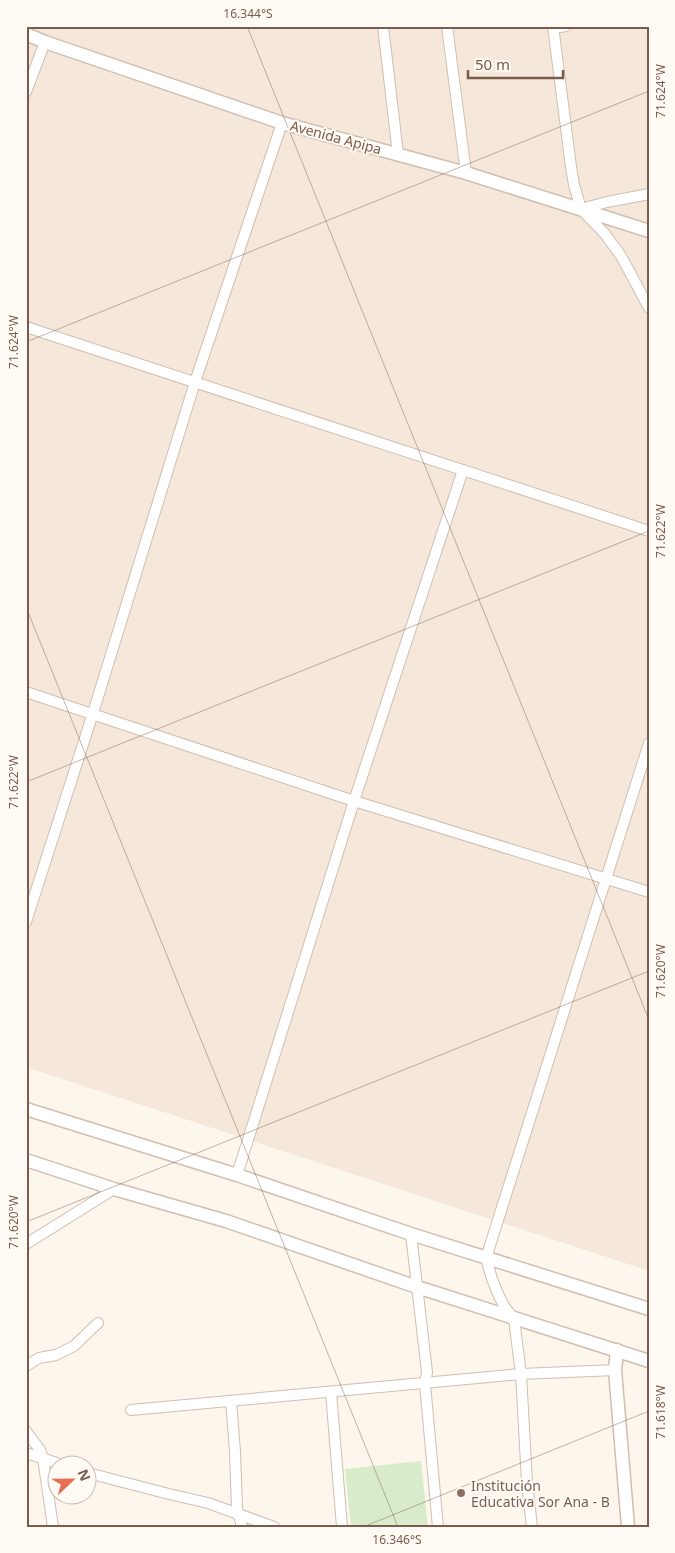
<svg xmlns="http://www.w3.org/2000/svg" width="675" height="1553" font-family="'Noto Sans',sans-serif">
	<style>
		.residential { fill: #f5e8da }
		.green { fill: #d8ecc9 }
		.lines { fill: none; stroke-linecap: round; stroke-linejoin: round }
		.minor-casing { stroke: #d1beb0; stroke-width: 12 }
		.tertiary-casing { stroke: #d1beb0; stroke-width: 15 }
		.minor { stroke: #fff; stroke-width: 10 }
		.tertiary { stroke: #fff; stroke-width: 12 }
		.ticks { fill: none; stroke: #7a5c4d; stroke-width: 1; stroke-opacity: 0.45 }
		.education-dot { fill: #8d6e63; stroke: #fffaf3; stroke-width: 2 }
		.labels { text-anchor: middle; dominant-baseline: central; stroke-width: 4; stroke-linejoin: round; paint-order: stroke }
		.street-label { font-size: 14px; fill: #7a5c4d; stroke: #fffaf3 }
		.education-label { font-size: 14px; fill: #785e54; stroke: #fffaf3; text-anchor: start }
		.neatline { fill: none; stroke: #7a5c4d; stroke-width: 2 }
		.ticks-label { font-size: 12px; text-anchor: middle; fill: #7a5c4d }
	</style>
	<rect width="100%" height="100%" fill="#fdf6ec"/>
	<path class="residential" d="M26,26H649V1271L26,1067Z"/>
	<path class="green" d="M421,1461L428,1527H351L345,1469Z"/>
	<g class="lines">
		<defs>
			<g id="minor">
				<path d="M383,26L398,154"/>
				<path d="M447,26L466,173"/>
				<path d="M553,26L571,167L574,185L581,209L605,234L621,256L649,308"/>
				<path d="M553,28L566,26"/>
				<path d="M26,92L45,42"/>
				<path d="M581,209L607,202L649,194"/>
				<path d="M26,327L649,531"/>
				<path d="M26,692L354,801L649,892"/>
				<path d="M26,922L93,713L195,382L282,123"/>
				<path d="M237,1175L354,801L463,470"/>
				<path d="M411,1234L427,1372L425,1384L438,1527"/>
				<path d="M26,1244L114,1189"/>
				<path d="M26,1366L39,1358L56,1355L74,1346L98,1323"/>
				<path d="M331,1392L342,1527"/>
				<path d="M231,1401L235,1452L237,1508L242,1527"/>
				<path d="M131,1410L521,1374L615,1370"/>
				<path d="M26,1431L40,1450L43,1458L53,1527"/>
				<path d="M26,1453L66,1466"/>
				<path d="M88,1473L169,1494L208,1503L274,1527"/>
				<path d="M532,1527L527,1482L521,1374L514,1319L504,1306L498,1294L492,1279L486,1258L649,743"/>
			</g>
			<g id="tertiary">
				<path d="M26,34L45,42L282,123L466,173L649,231"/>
				<path d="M26,1109L237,1175L411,1234L649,1309"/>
				<path d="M26,1160L114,1189L226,1221L417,1287L649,1361"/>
				<path d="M617,1350L615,1370L628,1527"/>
			</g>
		</defs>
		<use href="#minor" class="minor-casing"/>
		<use href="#tertiary" class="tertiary-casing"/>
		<use href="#minor" class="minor"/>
		<use href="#tertiary" class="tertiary"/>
	</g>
	<path class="ticks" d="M247,26L649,1020M26,342L649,91M26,607L398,1527M26,782L649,531M26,1222L649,971M363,1527L649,1411"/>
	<circle class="education-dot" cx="461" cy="1493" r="5"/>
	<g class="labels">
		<g class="street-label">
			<text transform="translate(336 137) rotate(15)">Avenida Apipa</text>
		</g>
		<g class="education-label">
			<text x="471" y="1485">Institución<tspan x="471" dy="16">Educativa Sor Ana - B</tspan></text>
		</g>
	</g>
	<rect width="675" height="1553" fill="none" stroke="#fffaf3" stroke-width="55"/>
	<g transform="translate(72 1480) rotate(68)"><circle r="24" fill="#fffaf3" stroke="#cabbb1"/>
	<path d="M0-4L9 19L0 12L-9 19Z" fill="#e76f51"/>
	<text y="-8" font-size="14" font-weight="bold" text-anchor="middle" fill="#7a5c4d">N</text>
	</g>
	<path d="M468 70v8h95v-8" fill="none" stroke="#7a5c4d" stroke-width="2.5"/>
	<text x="475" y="70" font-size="15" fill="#7a5c4d" stroke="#fffaf3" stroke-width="4" paint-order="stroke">50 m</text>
	<rect x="28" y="28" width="620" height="1498" class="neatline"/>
	<g class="ticks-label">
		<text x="248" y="18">16.344°S</text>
		<text transform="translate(661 91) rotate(-90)" y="4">71.624°W</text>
		<text transform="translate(14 342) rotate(-90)" y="4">71.624°W</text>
		<text transform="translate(661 531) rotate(-90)" y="4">71.622°W</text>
		<text transform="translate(14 782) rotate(-90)" y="4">71.622°W</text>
		<text transform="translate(661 971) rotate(-90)" y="4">71.620°W</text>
		<text transform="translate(14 1222) rotate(-90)" y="4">71.620°W</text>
		<text transform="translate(661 1412) rotate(-90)" y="4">71.618°W</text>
		<text x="397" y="1544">16.346°S</text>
	</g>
</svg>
